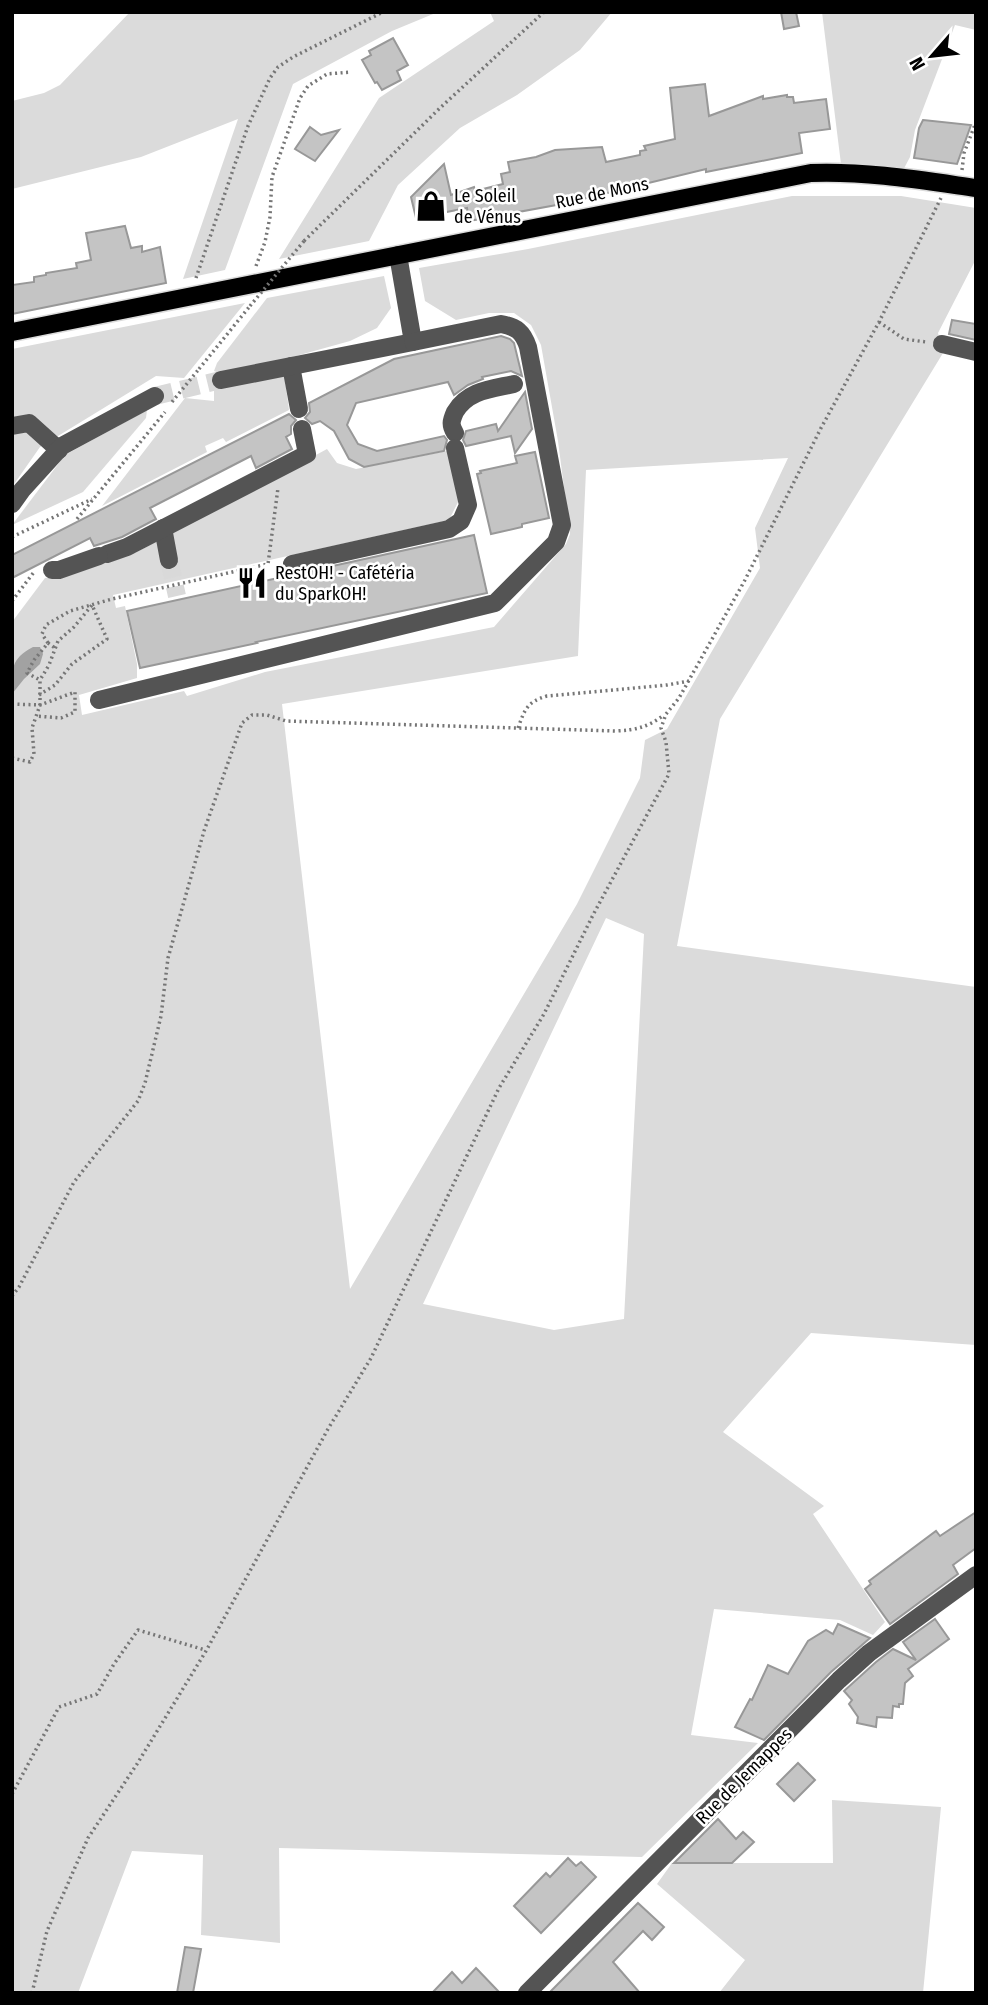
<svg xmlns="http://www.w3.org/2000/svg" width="988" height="2005" font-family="'Fira Sans Condensed',sans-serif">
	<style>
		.green { fill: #dbdbdb; fill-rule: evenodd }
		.water { fill: #a2a2a2 }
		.building { fill: #c4c4c4; stroke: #989898; stroke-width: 2 }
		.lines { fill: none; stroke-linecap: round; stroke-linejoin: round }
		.minor-tunnel { stroke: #d9d9d9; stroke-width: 18; stroke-dasharray: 18 9; stroke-linecap: butt }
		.major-casing { stroke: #dbdbdb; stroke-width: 21 }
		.path { stroke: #767676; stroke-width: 3.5; stroke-dasharray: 2 3.5; stroke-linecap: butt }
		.minor { stroke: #545454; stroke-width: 18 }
		.major { stroke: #000; stroke-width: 18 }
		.path-bridge { stroke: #767676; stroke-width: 3.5; stroke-dasharray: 2 3.5; stroke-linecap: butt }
		.labels { text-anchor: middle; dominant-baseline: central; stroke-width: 5; stroke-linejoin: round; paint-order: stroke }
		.street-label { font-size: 18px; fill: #000; stroke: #fff }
		.poi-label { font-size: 18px; fill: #000; stroke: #fff; text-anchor: start }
	</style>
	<rect width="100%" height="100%" fill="#fff"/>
	<g class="green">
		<path d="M130,12H438L392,31L293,84L225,270L183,279L238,119L141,157L12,189V101L44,93L60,85Z"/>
		<path d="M490,12H612L580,50L517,95L460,128L398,185L369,241L279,259L379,98L494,21Z"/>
		<path d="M822,12H976V30L955,25L915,130L910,157L900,176L842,172Z"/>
		<path d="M792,196H901L976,208V259L938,333L943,353L720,719L677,946L976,987V1345L811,1333L723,1432L824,1506L813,1514L885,1622L873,1635L840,1620L714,1609L691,1735L758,1743L642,1857L279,1848L280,1943L201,1935L203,1855L132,1851L78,1993H12V622L45,578L71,573L129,551L135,553L327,449L337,463L356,469L452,450L461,496L449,520L113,595L116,608L125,606L137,664V678L79,695L82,715L184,691L187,696L265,672L494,627L566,544L570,534L558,441L541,345L531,325L514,313H489L456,320L425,301L419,268L528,249ZM788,458L755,528L760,568L667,729L645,740L640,778L577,904L350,1289L282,704L578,656L586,470ZM606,918L644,934L624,1319L554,1330L423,1304Z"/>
		<path d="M384,276L391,308L377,328L350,341L278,361L222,374L214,371L217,363L267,298Z"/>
		<path d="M245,303L184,378L156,376L40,447L12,487V349Z"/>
		<path d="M284,372L289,410L226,442L223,438L205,446L207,452L102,506L185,398L214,401V388Z"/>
		<path d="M147,410L146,418L83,492L12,525L65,455Z"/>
		<path d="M832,1800L941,1807L923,1993H719L745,1960L657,1884L672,1863H833Z"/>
	</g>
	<path class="water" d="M33,647H40L43,654L40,664L24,679L12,694C12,670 10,659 33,647Z"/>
	<g class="building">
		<path d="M781,12H796L799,26L784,29Z"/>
		<path d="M393,38L408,65L397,71L401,80L382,90L377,82L375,83L362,60L371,55L369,51Z"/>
		<path d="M705,84L709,116L763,96V99L787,95V97H793L794,103L826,99L830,129L799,133L802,153L706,172V169L562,204L469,221L467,208L416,218L411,197L444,164L451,195L474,187L475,191L503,184L501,174L510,172L508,162L536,157L555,150L602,147L606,162L640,155V151L646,150L644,146L675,139L670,88Z"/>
		<path d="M923,120L971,125L957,164L914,158L919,128Z"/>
		<path d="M310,127L321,135L339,130L315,161L295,149Z"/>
		<path d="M125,226L131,248L142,246V252L160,247L166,283L12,314V285L34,282V277L46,275V273L77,268L76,263L91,260L86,233Z"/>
		<path d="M952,320L976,324V340L949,334Z"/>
		<path d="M501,336L510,339L514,343L522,376L511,371L482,377L483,379L468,385L454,395L448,382L356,403L347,425L358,444L377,451L444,436L447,440L444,451L364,467L349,459L334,431L320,421L312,424L305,418L310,412L309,403L394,359Z"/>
		<path d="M525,392L532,429L515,453L511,436L466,446L463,440L466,431L496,424L498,431Z"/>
		<path d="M289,414L296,420L291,426V434L286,437L292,449L256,468L251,456L150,508L156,519L122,537L94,546L90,538L12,578V555Z"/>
		<path d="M535,452L549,518L522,524V527L491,534L477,474L481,473L480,471L517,463L515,456Z"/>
		<path d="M474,535L487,593L256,642L257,643L140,668L127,611Z"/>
		<path d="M976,1512V1548L953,1565L958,1574L890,1624L865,1589L871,1584L869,1581L936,1531L940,1536Z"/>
		<path d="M935,1619L949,1639L908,1669L913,1676L905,1683L903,1704H899V1707L893,1706L892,1718L877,1717L876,1727L857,1723L858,1717L849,1704L852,1700L844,1691L876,1662L893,1649L916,1660L903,1642Z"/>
		<path d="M838,1624L870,1638L831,1672L764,1740L735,1727L750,1699L752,1700L768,1665L788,1674L808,1641L826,1630L833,1634Z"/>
		<path d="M798,1763L815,1780L794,1801L777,1784Z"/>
		<path d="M718,1819L736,1839L743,1832L754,1842L732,1863H674Z"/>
		<path d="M568,1858L576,1866L581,1862L596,1877L541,1933L514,1906L546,1873L550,1877Z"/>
		<path d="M638,1903L664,1927L652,1940L643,1931L613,1962L640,1993H549Z"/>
		<path d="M185,1947L201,1949L193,1993H177Z"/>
		<path d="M476,1968L500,1993H432L452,1972L462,1983Z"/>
	</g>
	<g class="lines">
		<g class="minor-tunnel">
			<path d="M155,396L221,380"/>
			<path d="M169,560L177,596"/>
		</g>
		<defs>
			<path id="major" d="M12,332L811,173C867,171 920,180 976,188"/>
		</defs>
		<use href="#major" class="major-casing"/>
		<g class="path">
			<path d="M962,170L964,153L976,122"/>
			<path d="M304,241L440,108L544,12"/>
			<path d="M256,266L265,242L270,217L272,177L300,98L308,86L327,74L351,72"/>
			<path d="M196,278L248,126L270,78L278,67L293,57L383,12"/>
			<path d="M879,322L904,339L926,342"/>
			<path d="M199,369L250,306"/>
			<path d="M77,519L165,412"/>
			<path d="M12,537L92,499"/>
			<path d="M12,601L34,572"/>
			<path d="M48,643L42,634L46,625L70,611L112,599L268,564L278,488"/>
			<path d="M39,695L55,685L72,664L107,639L92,605L74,627L58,641L49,665L40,680"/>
			<path d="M12,704L40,705V680L27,673L34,660L48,643L55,648"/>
			<path d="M518,728C525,709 527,702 547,696L667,685L689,681"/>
			<path d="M12,758L30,762L34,754L32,728L40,705L75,692V712L61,718L36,716"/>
			<path d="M12,1296L19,1287L74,1182L138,1101L145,1083L161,1016L168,958L204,831L242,723L252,715H267L286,721L616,731C636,730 648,727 664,715"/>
			<path d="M12,1794L59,1707L97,1694L114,1664L138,1630L205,1650"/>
			<path d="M32,1993L47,1931L88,1838L137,1764L206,1651L328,1429L371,1358L499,1088L544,1014L593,915L669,774L666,742L661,728L666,714L679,698L745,580L821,428L879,322L941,198"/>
		</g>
		<g class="minor">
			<path d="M942,344L976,352"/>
			<path d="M291,366L299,409"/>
			<path d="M221,380L413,342L398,255"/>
			<path d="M12,426L29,423L59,450"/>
			<path d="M455,433C450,425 451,421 455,412C468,390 492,389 514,384"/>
			<path d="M12,504L22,490L62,446L155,396"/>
			<path d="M163,528L169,560"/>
			<path d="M107,554L127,547L307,454L302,429"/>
			<path d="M292,564L449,529L461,521L468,505L455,448"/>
			<path d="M52,570H59L99,556"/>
			<path d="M99,700L495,603L556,542L562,525L528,347C523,332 517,327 501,324L413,342"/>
			<path d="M527,1993L839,1680L869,1653L976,1575"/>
		</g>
		<use href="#major" class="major"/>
		<g class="path-bridge">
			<path d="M250,306L304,241"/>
			<path d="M172,402L199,369"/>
		</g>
	</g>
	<defs>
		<symbol id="shop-bare" viewBox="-9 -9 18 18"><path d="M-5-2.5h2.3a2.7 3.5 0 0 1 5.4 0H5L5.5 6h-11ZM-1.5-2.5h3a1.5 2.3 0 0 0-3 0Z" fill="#000" stroke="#fff" stroke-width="2.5" paint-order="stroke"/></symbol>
		<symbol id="restaurant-bare" viewBox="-9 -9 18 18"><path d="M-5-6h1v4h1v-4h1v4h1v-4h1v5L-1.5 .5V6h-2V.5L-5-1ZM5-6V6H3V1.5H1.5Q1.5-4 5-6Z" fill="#000" stroke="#fff" stroke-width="2.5" paint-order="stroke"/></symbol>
	</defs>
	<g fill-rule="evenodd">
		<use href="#shop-bare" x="409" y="184" width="44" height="44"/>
		<use href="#restaurant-bare" x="230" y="561" width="44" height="44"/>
	</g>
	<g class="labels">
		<g class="street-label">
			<text transform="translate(602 193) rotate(-12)">Rue de Mons</text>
			<text transform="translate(744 1776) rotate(-45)">Rue de Jemappes</text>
		</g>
		<g class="poi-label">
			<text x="454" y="196">Le Soleil<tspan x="454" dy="21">de Vénus</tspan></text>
			<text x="275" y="573">RestOH! - Cafétéria<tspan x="275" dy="21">du SparkOH!</tspan></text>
		</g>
	</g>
	<rect width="988" height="2005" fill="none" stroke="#000000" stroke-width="28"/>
	<g transform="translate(932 56) rotate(242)" stroke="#ffffff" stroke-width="5" paint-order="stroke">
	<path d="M0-5L12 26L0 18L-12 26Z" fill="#000000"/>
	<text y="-10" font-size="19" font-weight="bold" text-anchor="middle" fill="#000000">N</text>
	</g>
</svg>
